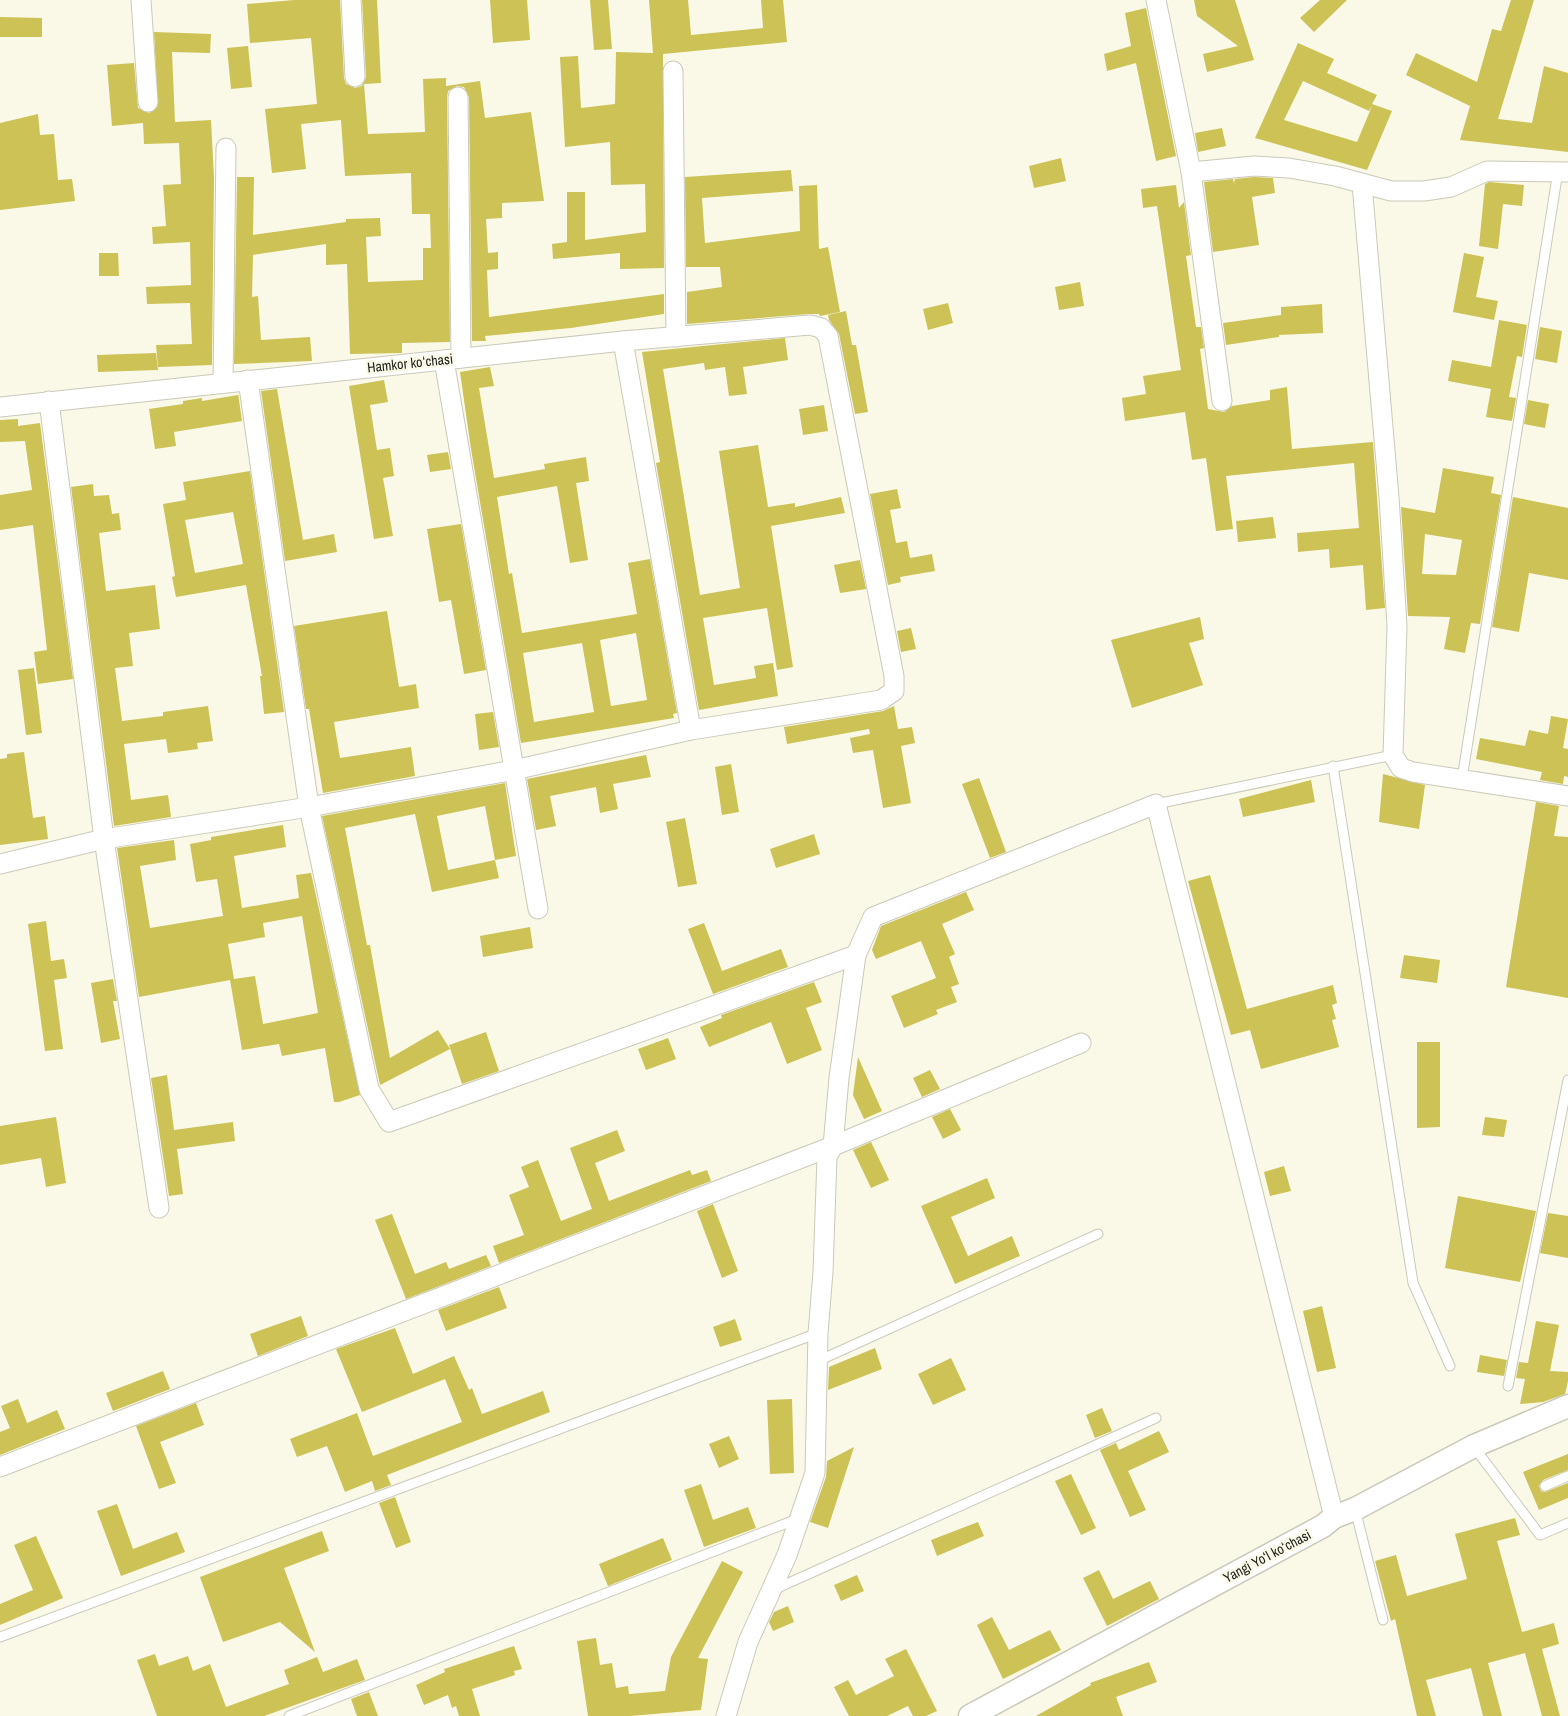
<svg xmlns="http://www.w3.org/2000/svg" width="1568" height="1716" font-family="'Archivo Narrow',sans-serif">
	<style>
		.building { fill: #ccc256; fill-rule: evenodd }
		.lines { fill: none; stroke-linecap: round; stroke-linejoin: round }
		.service-casing { stroke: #cac9b9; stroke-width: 11 }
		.minor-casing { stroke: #cac9b9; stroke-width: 21 }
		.tertiary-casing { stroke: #cac9b9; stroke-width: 25 }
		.service { stroke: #fff; stroke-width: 9 }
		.minor { stroke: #fff; stroke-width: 19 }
		.tertiary { stroke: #fff; stroke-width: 22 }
		.labels { text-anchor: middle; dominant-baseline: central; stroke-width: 5; stroke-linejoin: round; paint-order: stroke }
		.street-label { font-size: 14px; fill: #22221c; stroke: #faf9e8 }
	</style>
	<rect width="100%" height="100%" fill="#faf9e8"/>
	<g class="building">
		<path d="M294,0H340L344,78L346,84L355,88L362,86L366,77L362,0H377L381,83L364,84L368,134L425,132L423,79L446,78V86L480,81L485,118L531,112L544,201L502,203V218L486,219L488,253L498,252V269L487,270L489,317L664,294V314L571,328L485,336L486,341H472L469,97L464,87L457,86L448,91L447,97L450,342L402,343V353L350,354L347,264L326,265V244L253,255L252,297L258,296L261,340L310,337L312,361L234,364L237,177H254L253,235L346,222V219L380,218L381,236L366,237L368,282L423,280V248H431L430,214H412L411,173L345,176L341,120L301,124L306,169L272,173L265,109L317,104L311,38L250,43L247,4Z"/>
		<path d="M490,0H527L530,40L493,43Z"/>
		<path d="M590,0H608L612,49L594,50Z"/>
		<path d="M649,0H688L691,35L763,28L761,0H783L787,42L663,54L664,268L620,269V253L553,259L552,244L567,242V192H585V240L646,232L645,184L611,185L610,142L565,147L560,57L578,56L581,108L615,104L616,52L653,53Z"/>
		<path d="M1194,0H1235L1254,60L1207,72L1203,54L1238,46L1197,16Z"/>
		<path d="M1320,0H1347L1314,32L1300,18Z"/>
		<path d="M1511,0H1534L1498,119L1532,123L1544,66L1568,73V152L1460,140L1470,106L1406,75L1416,53L1477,82L1492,29L1501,31Z"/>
		<path d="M1146,8L1176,156L1156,161L1136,63L1107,71L1104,54L1131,46L1125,13Z"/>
		<path d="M0,17L42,18V37H0Z"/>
		<path d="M154,32L211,34L210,53L172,52L175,122L211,120L214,178L212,365L158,367L156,345L192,344L190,303L147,304L146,287L191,285L190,242L153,244L152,227L166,226L163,185L181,184L179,143L144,144L143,123L112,126L107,65L134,63L138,108L149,113L158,106Z"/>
		<path d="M1298,43L1334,59L1327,73L1377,95L1372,104L1392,111L1367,170L1255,138ZM1303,81L1369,111L1372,106L1357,142L1284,120Z"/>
		<path d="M248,46L252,87L231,89L227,48Z"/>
		<path d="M38,114L40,135L54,134L58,180L72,179L75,201L0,210V123Z"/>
		<path d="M1222,128L1226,146L1198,152L1195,133Z"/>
		<path d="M1061,158L1066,181L1034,188L1029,166Z"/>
		<path d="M791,170L793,191L702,198L705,243L800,231L799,186L817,185L819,249L828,247L840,312L820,316L819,314H809L687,324V292L722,287L720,267H686L685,177Z"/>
		<path d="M1254,177L1273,178L1275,193L1252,197L1259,245L1213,252L1204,182L1233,179L1234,183L1235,179Z"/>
		<path d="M1489,182L1524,185L1522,206L1503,204L1498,249L1479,246L1485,184Z"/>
		<path d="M1176,185L1179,208L1184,202L1191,255L1186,256L1196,327H1201L1204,348L1200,349L1208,409L1224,412L1232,406L1270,400V390L1287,387L1292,449L1373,442L1385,608L1366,610L1363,565L1330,568L1329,549L1298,552L1297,533L1359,528L1354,463L1226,476L1233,529L1216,531L1206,458L1192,460L1185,412L1125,421L1122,398L1146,394L1143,376L1181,370L1157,206L1143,208L1141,189Z"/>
		<path d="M99,253H118L119,276H99Z"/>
		<path d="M1464,253L1484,257L1476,297L1498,301L1494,320L1453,312Z"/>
		<path d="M1080,282L1084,306L1059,310L1055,287Z"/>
		<path d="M948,303L953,323L928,330L923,309Z"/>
		<path d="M1322,304L1323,333L1279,335V337L1226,345L1223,323L1281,315V307Z"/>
		<path d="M846,311L852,345H856L868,412L855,414L839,334L829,320L828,315Z"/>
		<path d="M1499,320L1527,325L1522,357L1517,356L1509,397L1516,398L1512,421L1486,417L1491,389L1448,381L1452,360L1491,367Z"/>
		<path d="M1540,327L1562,331L1557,363L1535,359Z"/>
		<path d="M785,338L788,360L743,367L747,394L729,396L725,367L705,370L704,363L663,369L700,595L740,588L719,451L758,445L768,507L795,503V507L841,497L845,513L771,526L793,667L777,670L767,608L703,618L714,685L756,678L754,666L773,663L778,696L699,710L656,463L660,462L642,352Z"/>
		<path d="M156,353L158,370L98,372L97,355Z"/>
		<path d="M490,367L494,386L479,388L494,478L545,469L544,464L586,457L589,481L576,483L588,560L570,563L557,486L497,497L509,574L512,573L522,633L637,614L628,563L650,559L677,713L673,714L674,718L521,743L471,449L460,372ZM636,633L647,700L611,706L600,640ZM582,643L594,712L534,722L523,653Z"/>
		<path d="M384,380L388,402L370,405L377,450L390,448L394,476L383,478L393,536L374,539L349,386Z"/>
		<path d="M277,389L303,540L334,534L337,552L285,561L261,391Z"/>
		<path d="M238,393L242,421L174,432L176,446L155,449L149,409L183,404V401L202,398V401L238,395Z"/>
		<path d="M1528,400L1549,404L1545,428L1524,424Z"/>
		<path d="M824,405L828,431L803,435L799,409Z"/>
		<path d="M18,419V426L40,423L73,679L38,684L34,652L47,650L33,525L0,530V495L32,490L25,441L0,442V420Z"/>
		<path d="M448,452L451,469L430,472L427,455Z"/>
		<path d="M1443,468L1494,477L1491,493L1501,495L1480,624L1471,623L1465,653L1444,649L1450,617L1408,616L1401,507L1435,513ZM1425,534L1462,540L1456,575L1422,574Z"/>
		<path d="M250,471L284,712L264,714L260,676H262L246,585L176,597L172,577L175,576L163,504L186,500L183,482ZM233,512L243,564L195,573L185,520Z"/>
		<path d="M93,484L94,496L109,495L112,514L119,513L121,530L99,533L106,591L155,585L160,629L129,633L133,666L115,668L122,721L163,716V712L208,706L213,741L197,743L198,749L168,753L166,739L124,744L131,800L168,795L171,817L114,826L71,487Z"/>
		<path d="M897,489L901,508L890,510L896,543L907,541L910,558L932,554L935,571L900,577L901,582L888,585L870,494Z"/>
		<path d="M1513,497L1568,508V580L1529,573L1519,632L1492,627Z"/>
		<path d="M1273,517L1276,538L1238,542L1236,521Z"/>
		<path d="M461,524L486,670L464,674L451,600L439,602L427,529Z"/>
		<path d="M860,560L866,589L840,593L834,565Z"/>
		<path d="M387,611L399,687L416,684L419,708L334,722L340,758L411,747L415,776L323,793L309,709H306L294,626Z"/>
		<path d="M1200,617L1204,639L1189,643L1203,685L1132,708L1111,640Z"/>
		<path d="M911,628L916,649L901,652L897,631Z"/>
		<path d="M34,668L42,733L26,735L18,670Z"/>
		<path d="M894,706L898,729L912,727L915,743L901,746L911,803L883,808L873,750L853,753L850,738L870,734L869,729L787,744L784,727L883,711Z"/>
		<path d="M493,712L499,747L479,750L475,714Z"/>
		<path d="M1551,716L1568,719L1563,748L1568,749V777L1564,776L1563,784L1540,780L1542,772L1476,759L1480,738L1525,746L1529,730L1548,734Z"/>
		<path d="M24,752L33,818L45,816L48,839L0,845V759L7,758V754Z"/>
		<path d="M646,755L651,777L613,784L618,809L600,813L596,787L550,796L556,826L536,830L527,779Z"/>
		<path d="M731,764L739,812L722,815L715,767Z"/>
		<path d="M1383,774L1425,785L1419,829L1379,822Z"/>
		<path d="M979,778L1006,852L990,858L962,784Z"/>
		<path d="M1311,780L1315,802L1243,817L1239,799Z"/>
		<path d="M505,783L516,856L495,860L499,878L432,892L415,814L345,828L367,945H370L390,1058L438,1030L450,1049L380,1085L322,816ZM485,806L495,860L448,870L437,816Z"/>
		<path d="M1536,802L1559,806L1554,836L1568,837V998L1506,987Z"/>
		<path d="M685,818L697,884L678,887L666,822Z"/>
		<path d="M283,825L286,847L234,856L242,908L299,898L296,875L311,873L360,1095L339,1102H334L325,1048L282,1056L279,1044L242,1050L230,980L139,997L117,848L174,840L176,860L140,866L150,928L223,916L217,879L196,882L190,844L211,840V837ZM302,916L318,1013L263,1024L255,976L234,979L228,944L265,937L263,923Z"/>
		<path d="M814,834L820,854L776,868L770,849Z"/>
		<path d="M1210,875L1247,1009L1333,985L1337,1003L1332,1005L1336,1019L1332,1020L1339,1047L1261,1069L1250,1030L1231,1035L1188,881Z"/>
		<path d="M966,892L974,910L942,924L955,954L949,957L959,984L951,987L957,1002L936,1010L938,1014L904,1028L891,996L936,978L921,941L876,959L872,950L881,926Z"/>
		<path d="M46,921L51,961L64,959L67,978L54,980L63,1049L45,1051L28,924Z"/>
		<path d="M704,923L722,971L781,949L788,967L713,994L688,929Z"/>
		<path d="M530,927L533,948L483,957L480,936Z"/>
		<path d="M1404,955L1440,960L1437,983L1400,978Z"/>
		<path d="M113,979L117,1001H113L120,1039L101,1043L91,983Z"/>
		<path d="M814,982L822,1002L806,1008L822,1050L787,1064L771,1022L709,1047L700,1027L722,1018L721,1015Z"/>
		<path d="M486,1032L499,1071L462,1084L449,1045Z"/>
		<path d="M668,1038L676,1059L646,1070L638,1049Z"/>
		<path d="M1417,1042H1440V1127L1417,1128Z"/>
		<path d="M858,1057L882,1111L864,1119L853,1095Z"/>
		<path d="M930,1070L940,1089L922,1097L913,1078Z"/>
		<path d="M167,1075L174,1130L233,1122L235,1141L177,1149L183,1194L169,1196L151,1078Z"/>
		<path d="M950,1109L961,1130L943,1139L932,1117Z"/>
		<path d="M56,1117L66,1183L46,1187L41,1158L0,1165V1126Z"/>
		<path d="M1485,1117L1507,1120L1504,1137L1482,1135Z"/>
		<path d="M617,1130L625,1151L595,1163L609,1201L690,1170L692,1175L707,1170L711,1181L499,1263L493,1246L524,1235L509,1195L529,1187L521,1167L538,1160L561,1221L592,1209L570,1148Z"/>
		<path d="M871,1142L889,1180L871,1188L853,1150Z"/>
		<path d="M1284,1166L1291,1191L1270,1196L1264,1172Z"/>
		<path d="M987,1178L995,1198L951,1217L968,1256L1012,1236L1020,1256L955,1284L921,1206Z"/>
		<path d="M1458,1196L1536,1211L1520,1282L1445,1268Z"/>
		<path d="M713,1204L738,1271L722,1278L697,1211Z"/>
		<path d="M1548,1213L1568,1216V1258L1540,1253Z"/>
		<path d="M392,1214L415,1274L446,1262L449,1269L486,1255L491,1266L406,1299L375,1220Z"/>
		<path d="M499,1287L507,1308L446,1331L438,1310Z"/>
		<path d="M1322,1306L1336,1368L1317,1372L1303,1311Z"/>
		<path d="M301,1316L308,1336L258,1356L250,1334Z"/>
		<path d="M735,1319L742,1340L720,1347L713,1327Z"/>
		<path d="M1536,1321L1559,1325L1550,1371L1568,1372V1381L1565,1394L1543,1402L1520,1404L1525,1379L1516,1378L1519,1362L1528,1363Z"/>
		<path d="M395,1328L413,1374L454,1356L469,1390L472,1388L482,1414L543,1391L550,1412L387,1475L391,1485L375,1491L372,1481L345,1492L327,1446L297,1457L290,1439L357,1413L373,1456L462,1422L445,1379L362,1412L336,1349Z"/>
		<path d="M875,1348L882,1369L828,1390L829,1367Z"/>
		<path d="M1480,1355L1507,1360L1504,1376L1477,1372Z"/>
		<path d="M951,1358L966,1390L933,1405L918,1374Z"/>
		<path d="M163,1371L170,1389L113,1411L106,1393Z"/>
		<path d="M18,1399L27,1423L57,1410L65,1429L0,1455V1432L10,1428L1,1406Z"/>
		<path d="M792,1399L794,1473L770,1474L767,1400Z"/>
		<path d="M196,1403L204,1425L160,1442L176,1483L159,1489L136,1426Z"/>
		<path d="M1102,1408L1112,1431L1095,1438L1086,1415Z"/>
		<path d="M1159,1431L1169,1452L1128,1471L1146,1510L1130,1517L1100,1450L1116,1443L1119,1450Z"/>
		<path d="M729,1436L739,1459L719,1468L709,1444Z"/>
		<path d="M854,1447L828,1528L810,1522L826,1477L827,1461Z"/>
		<path d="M1568,1454V1470L1543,1480L1539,1486L1541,1491L1545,1492L1568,1483V1498L1539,1510L1523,1472Z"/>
		<path d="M1071,1474L1096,1528L1081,1535L1055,1481Z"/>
		<path d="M701,1484L713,1520L748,1507L756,1528L704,1547L684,1490Z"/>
		<path d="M395,1497L411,1542L396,1548L379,1503Z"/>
		<path d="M117,1504L133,1549L177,1532L185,1552L121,1576L97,1511Z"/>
		<path d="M1515,1518L1520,1535L1497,1541L1522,1632L1554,1623L1559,1644L1542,1649L1560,1716H1542L1525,1653L1488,1663L1502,1716H1483L1471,1668L1426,1680L1436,1716H1417L1395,1619L1391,1621L1375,1561L1396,1555L1407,1596L1467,1579L1455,1534Z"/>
		<path d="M978,1522L984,1536L937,1556L931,1540Z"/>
		<path d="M322,1531L329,1551L284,1568L315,1652L280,1622L223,1642L200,1577Z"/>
		<path d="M36,1536L63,1598L0,1625V1604L33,1590L14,1545Z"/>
		<path d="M663,1538L672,1560L608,1586L599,1564Z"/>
		<path d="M722,1561L743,1572L698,1658L708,1659L701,1710L630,1716H588L577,1641L596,1638L600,1665L612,1663L616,1688L628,1686L629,1694L665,1691L671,1657Z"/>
		<path d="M1099,1570L1113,1599L1150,1581L1159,1599L1107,1626L1083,1578Z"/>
		<path d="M857,1575L864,1591L841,1601L834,1585Z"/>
		<path d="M788,1606L794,1622L773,1631L769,1622L774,1612Z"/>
		<path d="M992,1617L1009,1650L1050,1630L1061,1650L1003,1679L977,1625Z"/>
		<path d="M514,1646L522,1669L514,1671L515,1675L472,1689L480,1716H459L456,1706L452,1708L448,1695L424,1705L416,1685L445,1672L444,1669Z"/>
		<path d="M906,1649L937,1711L926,1716H913L908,1706L887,1716H849L834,1687L848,1680L856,1695L894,1676L885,1659Z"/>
		<path d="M155,1654L159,1666L188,1656L193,1671L210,1664L226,1707L289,1684L284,1670L317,1657L323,1672L357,1659L365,1680L264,1716H157L137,1660Z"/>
		<path d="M1149,1662L1157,1682L1116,1697L1123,1716H1036L1091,1685L1090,1683Z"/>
		<path d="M369,1692L378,1716H357L351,1699Z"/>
	</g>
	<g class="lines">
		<defs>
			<g id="service">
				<path d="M1333,766L1413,1283L1450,1366"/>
				<path d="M1462,779L1558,171"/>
				<path d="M1156,804L1393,755"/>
				<path d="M818,1361L1098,1234"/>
				<path d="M1508,1386L1568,1080"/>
				<path d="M1474,1447L1540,1535L1568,1523"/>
				<path d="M1545,1486L1568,1476"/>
				<path d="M1355,1509L1383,1620"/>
				<path d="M773,1590L1156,1418"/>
				<path d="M0,1637L818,1333"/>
				<path d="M289,1716L800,1518"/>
			</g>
			<g id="minor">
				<path d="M141,0L148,102"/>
				<path d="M351,0L355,77"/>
				<path d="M1156,0L1191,172L1222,401"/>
				<path d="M673,71L676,337"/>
				<path d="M458,97L461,358"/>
				<path d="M1191,172L1254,166L1289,168L1335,176L1391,191H1424L1451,187L1487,171L1568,172"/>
				<path d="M1362,184L1389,497L1397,626L1393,755L1401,768L1413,772L1568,796"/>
				<path d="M623,341L691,730"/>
				<path d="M444,360L538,909"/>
				<path d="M248,380L309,807L369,1089L389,1122L856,955"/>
				<path d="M223,383L226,148"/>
				<path d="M49,401L104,839L159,1208"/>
				<path d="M0,407L623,341L810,325L821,328L828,336L894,676V691L881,700L691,730L514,770L309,807L104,839L0,864"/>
				<path d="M0,1467L833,1146L1081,1043"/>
				<path d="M726,1716L748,1642L787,1555L815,1473L818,1333L823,1272L827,1157L833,1146L839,1078L856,955L873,917L1156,804L1334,1517"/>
			</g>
			<path id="tertiary" d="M970,1716L1323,1526L1334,1517L1355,1509L1474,1446L1568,1406"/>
		</defs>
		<use href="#service" class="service-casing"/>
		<use href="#minor" class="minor-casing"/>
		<use href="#tertiary" class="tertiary-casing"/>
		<use href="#service" class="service"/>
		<use href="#minor" class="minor"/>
		<use href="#tertiary" class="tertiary"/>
	</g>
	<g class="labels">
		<g class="street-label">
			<text transform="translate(410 363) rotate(-6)">Hamkor koʻchasi</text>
			<text transform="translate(1267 1556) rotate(-28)">Yangi Yoʻl koʻchasi</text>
		</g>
	</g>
</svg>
